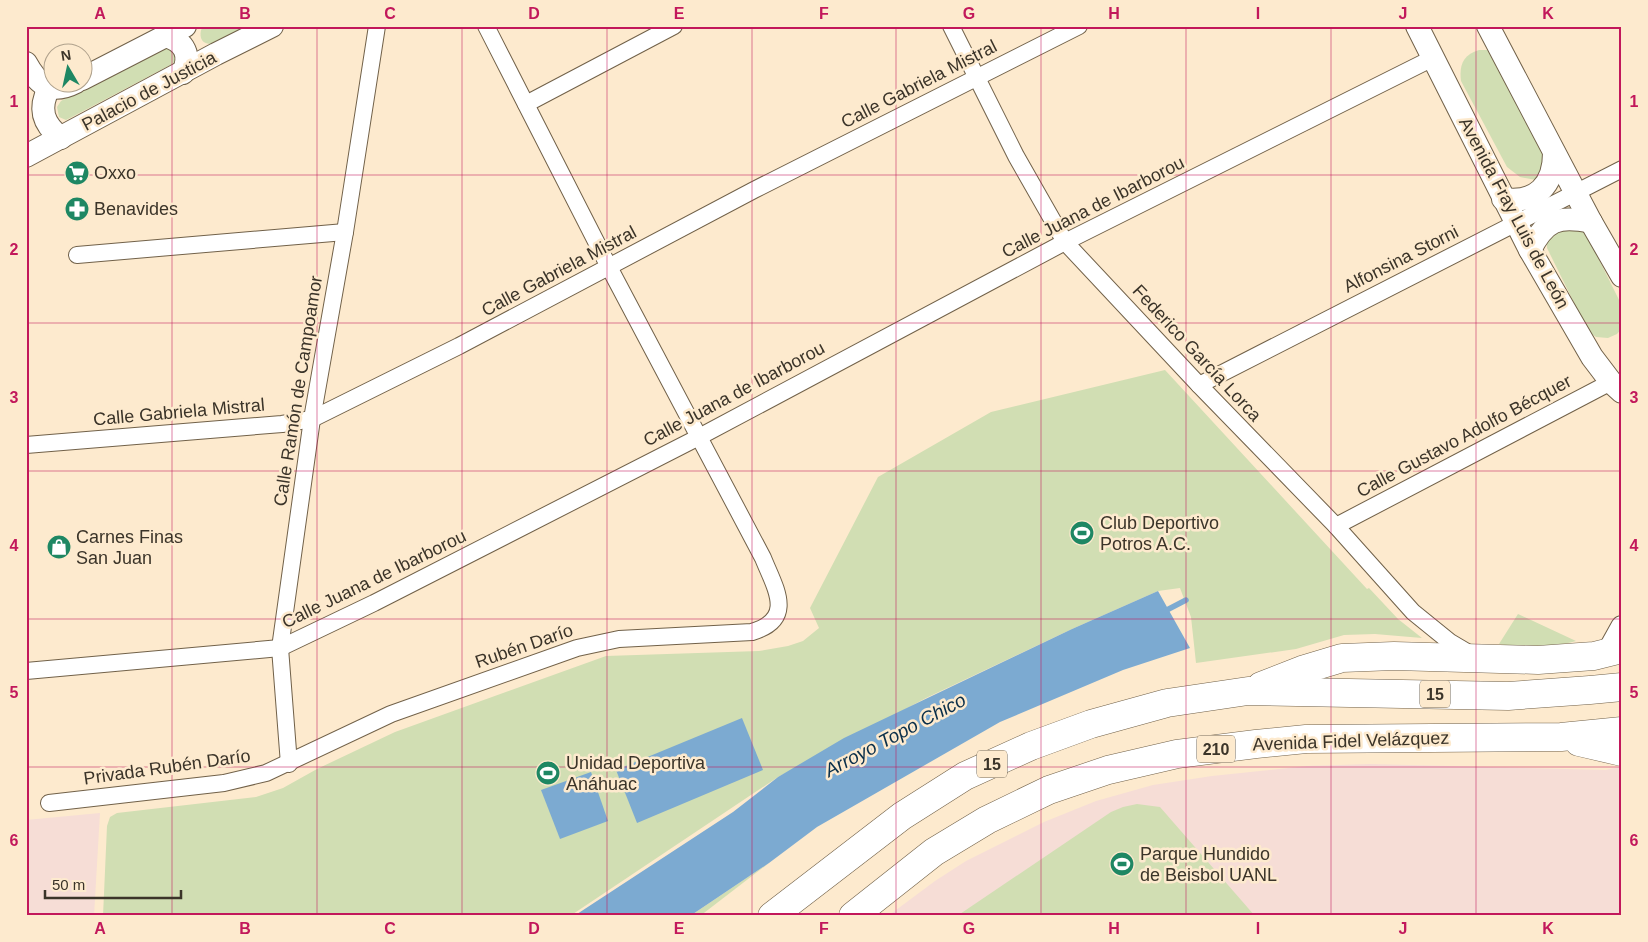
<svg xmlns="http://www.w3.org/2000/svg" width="1648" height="942" font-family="Arial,sans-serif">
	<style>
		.education { fill: #f6ddd6 }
		.green { fill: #d1deb3 }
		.water { fill: #7caad1 }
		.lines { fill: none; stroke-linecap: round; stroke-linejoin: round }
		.stream { stroke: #7caad1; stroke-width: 5.5 }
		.street-casing { stroke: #716149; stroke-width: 18 }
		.secondary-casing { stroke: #716149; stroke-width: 24 }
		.highway-casing { stroke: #716149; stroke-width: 29 }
		.street { stroke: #fff; stroke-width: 16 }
		.secondary { stroke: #fff; stroke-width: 22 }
		.highway { stroke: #fff; stroke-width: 28 }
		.grid { fill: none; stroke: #c2185b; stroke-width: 1; stroke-opacity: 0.55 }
		.labels { text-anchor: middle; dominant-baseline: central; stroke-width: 5; stroke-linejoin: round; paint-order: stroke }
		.shield { fill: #fdeace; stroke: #756b5a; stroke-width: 1 }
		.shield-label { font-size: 16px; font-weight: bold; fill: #3b3429 }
		.street-label { font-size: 18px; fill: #3b3429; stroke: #fdeace }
		.poi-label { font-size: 18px; fill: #3b3429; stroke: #fdeace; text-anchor: start }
		.water-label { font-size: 19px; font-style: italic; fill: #0a2f4a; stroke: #fdeace }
		.neatline { fill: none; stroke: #c2185b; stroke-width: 2 }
		.grid-label { font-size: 16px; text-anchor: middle; font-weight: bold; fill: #c2185b }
	</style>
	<rect width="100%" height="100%" fill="#fdeace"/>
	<g class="education">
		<path d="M1370,764L1606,770L1622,766V916H888L935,881L966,861L1044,822L1096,801L1153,785L1212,776L1307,766Z"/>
		<path d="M100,813L94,916H26V820Z"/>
	</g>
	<g class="green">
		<path d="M204,26H247L211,44C203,44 199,39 201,30Z"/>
		<path d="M165,46L174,48L176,62L70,118L66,120L59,117L57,107L61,101Z"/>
		<path d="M1479,50H1487L1496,57L1548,159L1536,180L1520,177L1507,167L1461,81C1459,65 1463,55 1479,50Z"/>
		<path d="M1557,226L1584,229L1622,306V328L1617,334L1608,338L1596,337L1588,331L1547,248V239Z"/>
		<path d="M1165,370L1367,589L1369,588L1398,619L1422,638L1375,634L1344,635L1296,649L1196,663L1191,617L1180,588L1158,591L1072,629L926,698L778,777L570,916H103L107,826L110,817L117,813L256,797L283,788L317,769L395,732L606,656L759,651L788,646L803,641L819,628L810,608L878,477L991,412Z"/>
		<path d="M1518,614L1576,641C1554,648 1528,645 1505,645L1499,644Z"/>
		<path d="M1137,804L1160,807L1255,916H957L1111,812L1123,807Z"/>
		<path d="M769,863L700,916H690Z"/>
	</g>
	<g class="water">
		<path d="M1158,591L1190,648L1123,670L1000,722L817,827L769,863L690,916H574L733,812L778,777L844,738L1072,629Z"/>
		<path d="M742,718L763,770L637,823L616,770Z"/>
		<path d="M591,772L608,821L560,839L541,790Z"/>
	</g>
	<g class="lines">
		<path class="stream" d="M1163,612L1186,600"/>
		<defs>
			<g id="street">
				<path d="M951,26L1016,156L1065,242L1199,385L1336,526L1413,612L1450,642L1472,655"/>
				<path d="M526,104L674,26"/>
				<path d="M77,255L345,232"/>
				<path d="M1199,385L1622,169"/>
				<path d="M26,445L282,424L312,419L459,346L754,190L1079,26"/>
				<path d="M1336,526L1611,382"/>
				<path d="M26,671L280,648L374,603L699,437L1065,242L1433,58"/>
				<path d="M289,764L280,648L312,419L345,232L377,26"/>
				<path d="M49,803L224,783L266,773L391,714L577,648L619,639L752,632C796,619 775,588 763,558L609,267L486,26"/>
			</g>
			<g id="secondary">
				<path d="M1417,26L1530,250L1592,357L1611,382L1622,392"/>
				<path d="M1488,26L1591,222L1622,276"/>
				<path d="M166,36C185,42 191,55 183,73"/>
				<path d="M26,63C38,85 51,95 76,82"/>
				<path d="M82,79L185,26"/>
				<path d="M49,88C38,109 43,124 61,138"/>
				<path d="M26,156L216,54L272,26"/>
				<path d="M1503,199C1536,204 1554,185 1554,153"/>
				<path d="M1530,250C1545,220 1558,215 1591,222"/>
				<path d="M1607,654L1622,627"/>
			</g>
			<g id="highway">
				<path d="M1261,686L1302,670L1342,658L1394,656L1538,660L1594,656L1622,649"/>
				<path d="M1579,742L1622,752"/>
				<path d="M772,916L902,816L965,776L1031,746L1091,724L1167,703L1248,691L1508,696L1590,690L1622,687"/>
				<path d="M853,916L934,852L987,820L1049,790L1108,770L1177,754L1256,744L1306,739L1561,737L1622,731"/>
			</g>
		</defs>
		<use href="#street" class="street-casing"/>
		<use href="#secondary" class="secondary-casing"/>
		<use href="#highway" class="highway-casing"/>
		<use href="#street" class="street"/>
		<use href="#secondary" class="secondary"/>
		<use href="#highway" class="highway"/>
	</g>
	<path class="grid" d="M172,26V916M317,26V916M462,26V916M607,26V916M752,26V916M896,26V916M1041,26V916M1186,26V916M1331,26V916M1476,26V916M26,175H1622M26,323H1622M26,471H1622M26,619H1622M26,767H1622"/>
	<defs>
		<symbol id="supermarket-disc" viewBox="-11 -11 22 22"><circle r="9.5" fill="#1e8763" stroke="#fdeace"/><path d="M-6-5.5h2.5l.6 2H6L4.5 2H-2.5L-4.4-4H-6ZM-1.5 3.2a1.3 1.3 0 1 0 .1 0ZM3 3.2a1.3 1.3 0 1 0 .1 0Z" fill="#fff"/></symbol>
		<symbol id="pharmacy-disc" viewBox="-11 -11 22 22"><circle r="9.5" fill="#1e8763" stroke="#fdeace"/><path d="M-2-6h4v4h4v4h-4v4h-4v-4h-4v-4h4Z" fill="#fff"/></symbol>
		<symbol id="stadium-disc" viewBox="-11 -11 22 22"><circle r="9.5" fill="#1e8763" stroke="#fdeace"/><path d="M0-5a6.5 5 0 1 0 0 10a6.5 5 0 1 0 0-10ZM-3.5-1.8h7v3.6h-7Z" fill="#fff"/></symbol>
		<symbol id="shop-disc" viewBox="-11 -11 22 22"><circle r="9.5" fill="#1e8763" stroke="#fdeace"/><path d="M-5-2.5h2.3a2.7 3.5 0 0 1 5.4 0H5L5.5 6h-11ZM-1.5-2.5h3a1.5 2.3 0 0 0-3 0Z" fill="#fff"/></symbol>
	</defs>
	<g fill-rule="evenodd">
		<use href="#supermarket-disc" x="63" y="159" width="28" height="28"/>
		<use href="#pharmacy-disc" x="63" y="195" width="28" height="28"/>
		<use href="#stadium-disc" x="1068" y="519" width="28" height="28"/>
		<use href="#shop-disc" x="45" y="533" width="28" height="28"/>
		<use href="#stadium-disc" x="534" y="759" width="28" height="28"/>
		<use href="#stadium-disc" x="1108" y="850" width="28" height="28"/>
	</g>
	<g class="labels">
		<g class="shield">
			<rect x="1420" y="680.5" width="30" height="27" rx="4"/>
			<rect x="1197" y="735.5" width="38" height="27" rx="4"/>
			<rect x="977" y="750.5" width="30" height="27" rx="4"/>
		</g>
		<g class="shield-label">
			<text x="1435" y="694">15</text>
			<text x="1216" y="749">210</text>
			<text x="992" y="764">15</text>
		</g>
		<g class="street-label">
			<text transform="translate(919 84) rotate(-27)">Calle Gabriela Mistral</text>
			<text transform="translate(149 91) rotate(-28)">Palacio de Justicia</text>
			<text transform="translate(1093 207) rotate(-27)">Calle Juana de Ibarborou</text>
			<text transform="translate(1514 213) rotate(62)">Avenida Fray Luis de León</text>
			<text transform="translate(1401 259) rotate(-27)">Alfonsina Storni</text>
			<text transform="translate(559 271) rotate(-28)">Calle Gabriela Mistral</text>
			<text transform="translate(1197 353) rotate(47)">Federico García Lorca</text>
			<text transform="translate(298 391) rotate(-81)">Calle Ramón de Campoamor</text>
			<text transform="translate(734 394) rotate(-28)">Calle Juana de Ibarborou</text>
			<text transform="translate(179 412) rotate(-5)">Calle Gabriela Mistral</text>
			<text transform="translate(1464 436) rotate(-28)">Calle Gustavo Adolfo Bécquer</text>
			<text transform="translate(374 579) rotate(-26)">Calle Juana de Ibarborou</text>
			<text transform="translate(524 646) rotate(-19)">Rubén Darío</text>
			<text transform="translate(1351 741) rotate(-2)">Avenida Fidel Velázquez</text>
			<text transform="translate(167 767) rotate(-8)">Privada Rubén Darío</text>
		</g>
		<g class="poi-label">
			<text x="94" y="173">Oxxo</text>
			<text x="94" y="209">Benavides</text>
			<text x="1100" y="523">Club Deportivo<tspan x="1100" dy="21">Potros A.C.</tspan></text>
			<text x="76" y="537">Carnes Finas<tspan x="76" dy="21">San Juan</tspan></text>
			<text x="566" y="763">Unidad Deportiva<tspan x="566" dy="21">Anáhuac</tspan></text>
			<text x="1140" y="854">Parque Hundido<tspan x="1140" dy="21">de Beisbol UANL</tspan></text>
		</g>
		<g class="water-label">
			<text transform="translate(895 735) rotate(-28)">Arroyo Topo Chico</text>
		</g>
	</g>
	<rect width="1648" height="942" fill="none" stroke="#fdeace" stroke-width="55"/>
	<g transform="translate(68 68) rotate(351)"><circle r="24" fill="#fdeace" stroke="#afa18c"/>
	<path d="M0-4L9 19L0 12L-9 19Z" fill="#1e8763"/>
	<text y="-8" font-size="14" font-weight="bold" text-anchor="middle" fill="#3b3429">N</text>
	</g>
	<path d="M45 890v8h136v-8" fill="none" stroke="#3b3429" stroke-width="2.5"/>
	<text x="52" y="890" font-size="15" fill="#3b3429" stroke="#fdeace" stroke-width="4" paint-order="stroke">50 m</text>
	<rect x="28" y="28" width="1592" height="886" class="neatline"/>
	<g class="grid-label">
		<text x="100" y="19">A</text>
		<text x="245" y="19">B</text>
		<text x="390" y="19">C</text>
		<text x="534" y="19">D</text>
		<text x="679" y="19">E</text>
		<text x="824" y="19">F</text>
		<text x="969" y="19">G</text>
		<text x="1114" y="19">H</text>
		<text x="1258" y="19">I</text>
		<text x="1403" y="19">J</text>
		<text x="1548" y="19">K</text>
		<text x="14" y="107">1</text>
		<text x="1634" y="107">1</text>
		<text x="14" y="255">2</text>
		<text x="1634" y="255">2</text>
		<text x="14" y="403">3</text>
		<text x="1634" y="403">3</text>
		<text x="14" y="551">4</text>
		<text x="1634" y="551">4</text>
		<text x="14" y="698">5</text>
		<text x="1634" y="698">5</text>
		<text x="14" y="846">6</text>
		<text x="1634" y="846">6</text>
		<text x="100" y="934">A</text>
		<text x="245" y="934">B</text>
		<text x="390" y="934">C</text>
		<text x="534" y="934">D</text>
		<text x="679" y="934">E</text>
		<text x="824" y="934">F</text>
		<text x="969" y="934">G</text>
		<text x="1114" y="934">H</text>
		<text x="1258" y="934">I</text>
		<text x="1403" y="934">J</text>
		<text x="1548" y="934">K</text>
	</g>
</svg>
